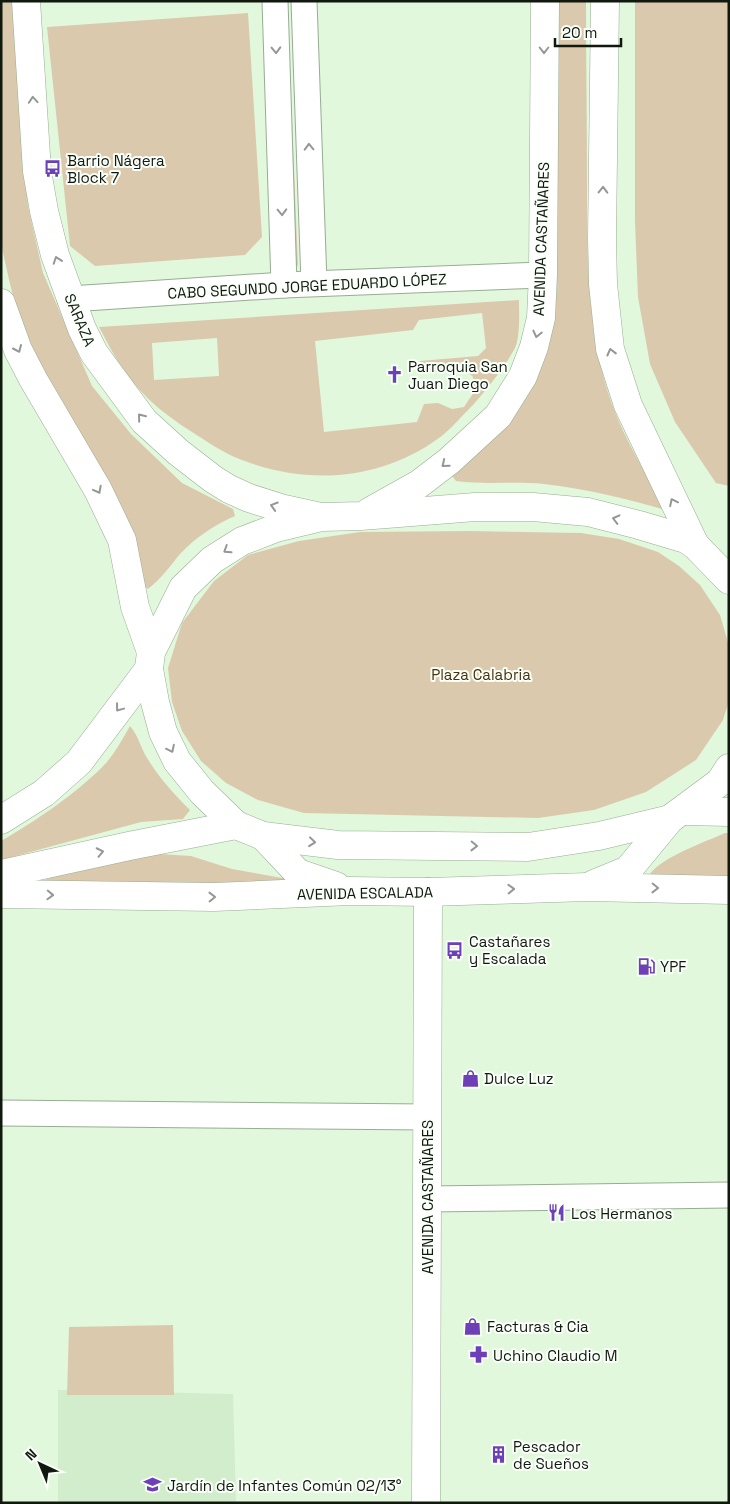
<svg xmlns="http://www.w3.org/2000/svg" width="730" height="1504" font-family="'Space Grotesk',sans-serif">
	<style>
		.built { fill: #d1edcc }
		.green { fill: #dbc9ad; fill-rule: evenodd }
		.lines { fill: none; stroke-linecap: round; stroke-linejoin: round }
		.street-casing { stroke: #97ad93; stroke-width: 27 }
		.secondary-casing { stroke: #97ad93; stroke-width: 29 }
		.street { stroke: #fff; stroke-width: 25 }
		.secondary { stroke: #fff; stroke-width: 28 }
		.oneway { stroke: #949893 }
		.labels { text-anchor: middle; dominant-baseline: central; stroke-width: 4; stroke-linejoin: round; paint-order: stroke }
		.poi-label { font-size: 15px; fill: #11190f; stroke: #fafff9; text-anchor: start }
		.street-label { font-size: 15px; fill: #11190f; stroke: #fafff9 }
		.park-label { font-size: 15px; fill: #47320c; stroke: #fafff9 }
	</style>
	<rect width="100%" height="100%" fill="#e1f8dc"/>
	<path class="built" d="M58,1390L233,1394L236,1503H58Z"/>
	<g class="green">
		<path d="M1,1H13L28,206L43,273L92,386L131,434L182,483L233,509L235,516C214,525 195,538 180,554C170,566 161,579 148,589L144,586C137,545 124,505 102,469C93,454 81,441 72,426C60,408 49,389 39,370C20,330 10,286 1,243Z"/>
		<path d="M287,1L298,265L296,268Z"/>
		<path d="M552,1H586C586,62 587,122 587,183C587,248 587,315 604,379C617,427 642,469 669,511C628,499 587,489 544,484C515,481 485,485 456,481L452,476L455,468L529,384Z"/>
		<path d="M635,1H729V486L716,483L675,422L650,364L638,297L635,222Z"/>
		<path d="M248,13L262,237L245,255L95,266L70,246L47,27Z"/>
		<path d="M519,300C519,314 520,328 517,342C515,355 478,401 467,411C458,420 449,431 439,438C381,480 309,486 242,460C223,453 206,441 189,430C170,418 152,404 137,387C121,369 110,348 99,327ZM482,313L486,348L478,356L420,361L421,372L439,371L444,365H461L473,377L474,392L464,407L452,409L438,403L424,404L417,422L324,432L315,341L413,330L419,320ZM217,338L219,376L154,380L152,343Z"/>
		<path d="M470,531L581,533L619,539L658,552L679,566L700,585L720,615L729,646V701L723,720L696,760L646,792L594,810L538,818L304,813L258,800L226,783L201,761L182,731L172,702L168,668L182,623L214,581L248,555L299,541L360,532Z"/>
		<path d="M130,726C139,736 141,750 149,761C160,779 175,795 190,810L183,819L141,822L1,860V841C36,821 80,791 107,762C116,751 123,738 130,726Z"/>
		<path d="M725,833H729V880L653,881L650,874C662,857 705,842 725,833Z"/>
		<path d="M159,854L191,856L232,869L305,882L8,887L44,880L108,857Z"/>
		<path d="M173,1325L174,1395H67L69,1327Z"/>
	</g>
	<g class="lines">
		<defs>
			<g id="street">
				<path d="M275,1L284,285"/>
				<path d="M304,1L314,283"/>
				<path d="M70,299L284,285L543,275"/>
				<path d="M1,1113L427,1117"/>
				<path d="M427,1199L729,1195"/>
			</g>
			<g id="secondary">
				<path d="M26,1L37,171L44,211L55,255L82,329L94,353L144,421L178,452L213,479L229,489L249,498L284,509L316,516"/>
				<path d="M605,1L602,238L603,284L610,349L628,405L695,545"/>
				<path d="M1,303L18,350L33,379L98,490L122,540L135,607L151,652"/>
				<path d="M369,512L419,484L449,461L498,416L523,376L534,347L541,318L543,275L545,1"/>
				<path d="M683,811L729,812"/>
				<path d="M670,819L599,836L528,847L338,845L263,836L236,825L202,792L177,761L163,732L155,702L149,669L151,652L183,588L212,560L242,541L276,528L322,517L361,516L475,507H533L588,512L639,525L686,539L695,545L729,580"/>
				<path d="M1,820L44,793L79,762L149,669"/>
				<path d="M263,836L298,873L336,886"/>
				<path d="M1,874L129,846L236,825"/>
				<path d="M594,884L628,870L670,819L720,782L729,768"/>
				<path d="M1,894L214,897L350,891L428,892L588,887L729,890"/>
				<path d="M426,1503L428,892"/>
			</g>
		</defs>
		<use href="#street" class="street-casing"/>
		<use href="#secondary" class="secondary-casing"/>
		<use href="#street" class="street"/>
		<use href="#secondary" class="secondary"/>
	</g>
	<defs><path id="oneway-chevron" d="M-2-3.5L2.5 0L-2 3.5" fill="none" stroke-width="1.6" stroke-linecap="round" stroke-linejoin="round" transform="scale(1.25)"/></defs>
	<g class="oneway">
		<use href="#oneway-chevron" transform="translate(276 50) rotate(88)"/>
		<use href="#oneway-chevron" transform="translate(544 50) rotate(90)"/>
		<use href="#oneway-chevron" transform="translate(33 100) rotate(-94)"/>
		<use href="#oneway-chevron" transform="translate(309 147) rotate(-92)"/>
		<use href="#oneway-chevron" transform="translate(603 190) rotate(-89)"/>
		<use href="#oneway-chevron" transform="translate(282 212) rotate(88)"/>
		<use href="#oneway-chevron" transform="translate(57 260) rotate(-109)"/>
		<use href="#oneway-chevron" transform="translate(537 334) rotate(103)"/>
		<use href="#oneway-chevron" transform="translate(18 349) rotate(66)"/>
		<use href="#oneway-chevron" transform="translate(611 352) rotate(-104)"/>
		<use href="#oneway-chevron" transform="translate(141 417) rotate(-129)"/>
		<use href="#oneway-chevron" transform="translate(445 464) rotate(141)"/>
		<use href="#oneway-chevron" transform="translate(98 490) rotate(62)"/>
		<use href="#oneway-chevron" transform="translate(673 502) rotate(-116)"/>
		<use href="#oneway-chevron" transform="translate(274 506) rotate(-163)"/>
		<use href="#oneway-chevron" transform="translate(616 519) rotate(-166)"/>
		<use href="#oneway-chevron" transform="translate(227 550) rotate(147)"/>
		<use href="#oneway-chevron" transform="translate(119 708) rotate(127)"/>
		<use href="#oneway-chevron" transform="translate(171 749) rotate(64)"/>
		<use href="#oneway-chevron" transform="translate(312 842) rotate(6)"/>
		<use href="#oneway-chevron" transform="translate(474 846) rotate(1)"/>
		<use href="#oneway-chevron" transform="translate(100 852) rotate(-12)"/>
		<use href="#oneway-chevron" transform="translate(655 888) rotate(1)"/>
		<use href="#oneway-chevron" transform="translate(511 889) rotate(-2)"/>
		<use href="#oneway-chevron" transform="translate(50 895) rotate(2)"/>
		<use href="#oneway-chevron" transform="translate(212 897) rotate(-1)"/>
	</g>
	<defs>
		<symbol id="bus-bare" viewBox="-9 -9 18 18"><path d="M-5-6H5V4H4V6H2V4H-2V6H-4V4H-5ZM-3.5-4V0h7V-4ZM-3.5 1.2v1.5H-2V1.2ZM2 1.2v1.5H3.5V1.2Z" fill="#6e40b8" stroke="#fafff9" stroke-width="2.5" paint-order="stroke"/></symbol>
		<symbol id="church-bare" viewBox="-9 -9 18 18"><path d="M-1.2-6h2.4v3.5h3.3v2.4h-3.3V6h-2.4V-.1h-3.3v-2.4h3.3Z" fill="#6e40b8" stroke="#fafff9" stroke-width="2.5" paint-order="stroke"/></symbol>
		<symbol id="fuel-bare" viewBox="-9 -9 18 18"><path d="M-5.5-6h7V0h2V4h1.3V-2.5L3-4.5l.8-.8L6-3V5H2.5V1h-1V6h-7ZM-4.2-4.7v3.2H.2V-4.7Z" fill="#6e40b8" stroke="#fafff9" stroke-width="2.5" paint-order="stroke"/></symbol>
		<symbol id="shop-bare" viewBox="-9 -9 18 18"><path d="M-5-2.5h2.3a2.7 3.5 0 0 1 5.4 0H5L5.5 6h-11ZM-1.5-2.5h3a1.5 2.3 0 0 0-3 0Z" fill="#6e40b8" stroke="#fafff9" stroke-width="2.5" paint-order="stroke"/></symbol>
		<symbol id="restaurant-bare" viewBox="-9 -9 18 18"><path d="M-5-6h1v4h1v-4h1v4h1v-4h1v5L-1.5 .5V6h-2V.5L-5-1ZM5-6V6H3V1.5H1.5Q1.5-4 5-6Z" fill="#6e40b8" stroke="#fafff9" stroke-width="2.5" paint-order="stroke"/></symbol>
		<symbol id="pharmacy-bare" viewBox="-9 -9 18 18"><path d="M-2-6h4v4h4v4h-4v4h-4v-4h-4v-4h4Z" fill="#6e40b8" stroke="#fafff9" stroke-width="2.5" paint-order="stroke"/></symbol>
		<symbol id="building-bare" viewBox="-9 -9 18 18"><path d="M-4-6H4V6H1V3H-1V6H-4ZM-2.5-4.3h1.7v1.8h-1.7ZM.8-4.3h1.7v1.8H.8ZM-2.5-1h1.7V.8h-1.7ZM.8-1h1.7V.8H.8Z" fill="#6e40b8" stroke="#fafff9" stroke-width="2.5" paint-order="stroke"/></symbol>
		<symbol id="school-bare" viewBox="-9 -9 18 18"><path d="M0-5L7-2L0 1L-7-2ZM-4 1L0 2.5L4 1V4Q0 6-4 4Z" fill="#6e40b8" stroke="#fafff9" stroke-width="2.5" paint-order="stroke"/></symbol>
	</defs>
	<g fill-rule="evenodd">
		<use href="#bus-bare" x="40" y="156" width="25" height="25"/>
		<use href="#church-bare" x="382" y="362" width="25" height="25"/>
		<use href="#bus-bare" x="442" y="938" width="25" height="25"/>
		<use href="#fuel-bare" x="634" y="954" width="25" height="25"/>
		<use href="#shop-bare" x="458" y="1066" width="25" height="25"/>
		<use href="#restaurant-bare" x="544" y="1200" width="25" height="25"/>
		<use href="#shop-bare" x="460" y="1314" width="25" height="25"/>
		<use href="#pharmacy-bare" x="466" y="1342" width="25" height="25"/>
		<use href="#building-bare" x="486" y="1442" width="25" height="25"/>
		<use href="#school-bare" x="140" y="1472" width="25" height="25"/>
	</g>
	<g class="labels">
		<g class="poi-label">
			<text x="67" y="160">Barrio Nágera<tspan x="67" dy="17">Block 7</tspan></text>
			<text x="408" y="366">Parroquia San<tspan x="408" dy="17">Juan Diego</tspan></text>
			<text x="469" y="941">Castañares<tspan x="469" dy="17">y Escalada</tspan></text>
			<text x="660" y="966">YPF</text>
			<text x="484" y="1078">Dulce Luz</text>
			<text x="571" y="1213">Los Hermanos</text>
			<text x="487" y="1326">Facturas &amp; Cia</text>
			<text x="493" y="1355">Uchino Claudio M</text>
			<text x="513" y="1446">Pescador<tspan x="513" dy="17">de Sueños</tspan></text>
			<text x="167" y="1485">Jardín de Infantes Común 02/13°</text>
		</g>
		<g class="street-label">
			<text transform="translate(541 239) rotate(-88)">AVENIDA CASTAÑARES</text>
			<text transform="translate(307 286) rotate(-3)">CABO SEGUNDO JORGE EDUARDO LÓPEZ</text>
			<text transform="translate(80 320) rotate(67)">SARAZA</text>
			<text transform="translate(365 893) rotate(-1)">AVENIDA ESCALADA</text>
			<text transform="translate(427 1197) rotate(-90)">AVENIDA CASTAÑARES</text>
		</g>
		<g class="park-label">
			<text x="481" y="674">Plaza Calabria</text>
		</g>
	</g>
	<rect width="730" height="1504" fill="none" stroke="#11190f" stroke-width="5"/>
	<g transform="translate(40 1464) rotate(316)" stroke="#fafff9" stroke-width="4" paint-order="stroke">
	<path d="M0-4L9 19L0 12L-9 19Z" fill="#11190f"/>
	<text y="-8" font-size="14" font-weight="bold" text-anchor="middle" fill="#11190f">N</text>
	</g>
	<path d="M555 38v8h66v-8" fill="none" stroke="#11190f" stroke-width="2.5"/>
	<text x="562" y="38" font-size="15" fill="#11190f" stroke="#fafff9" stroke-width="4" paint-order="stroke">20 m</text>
</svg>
